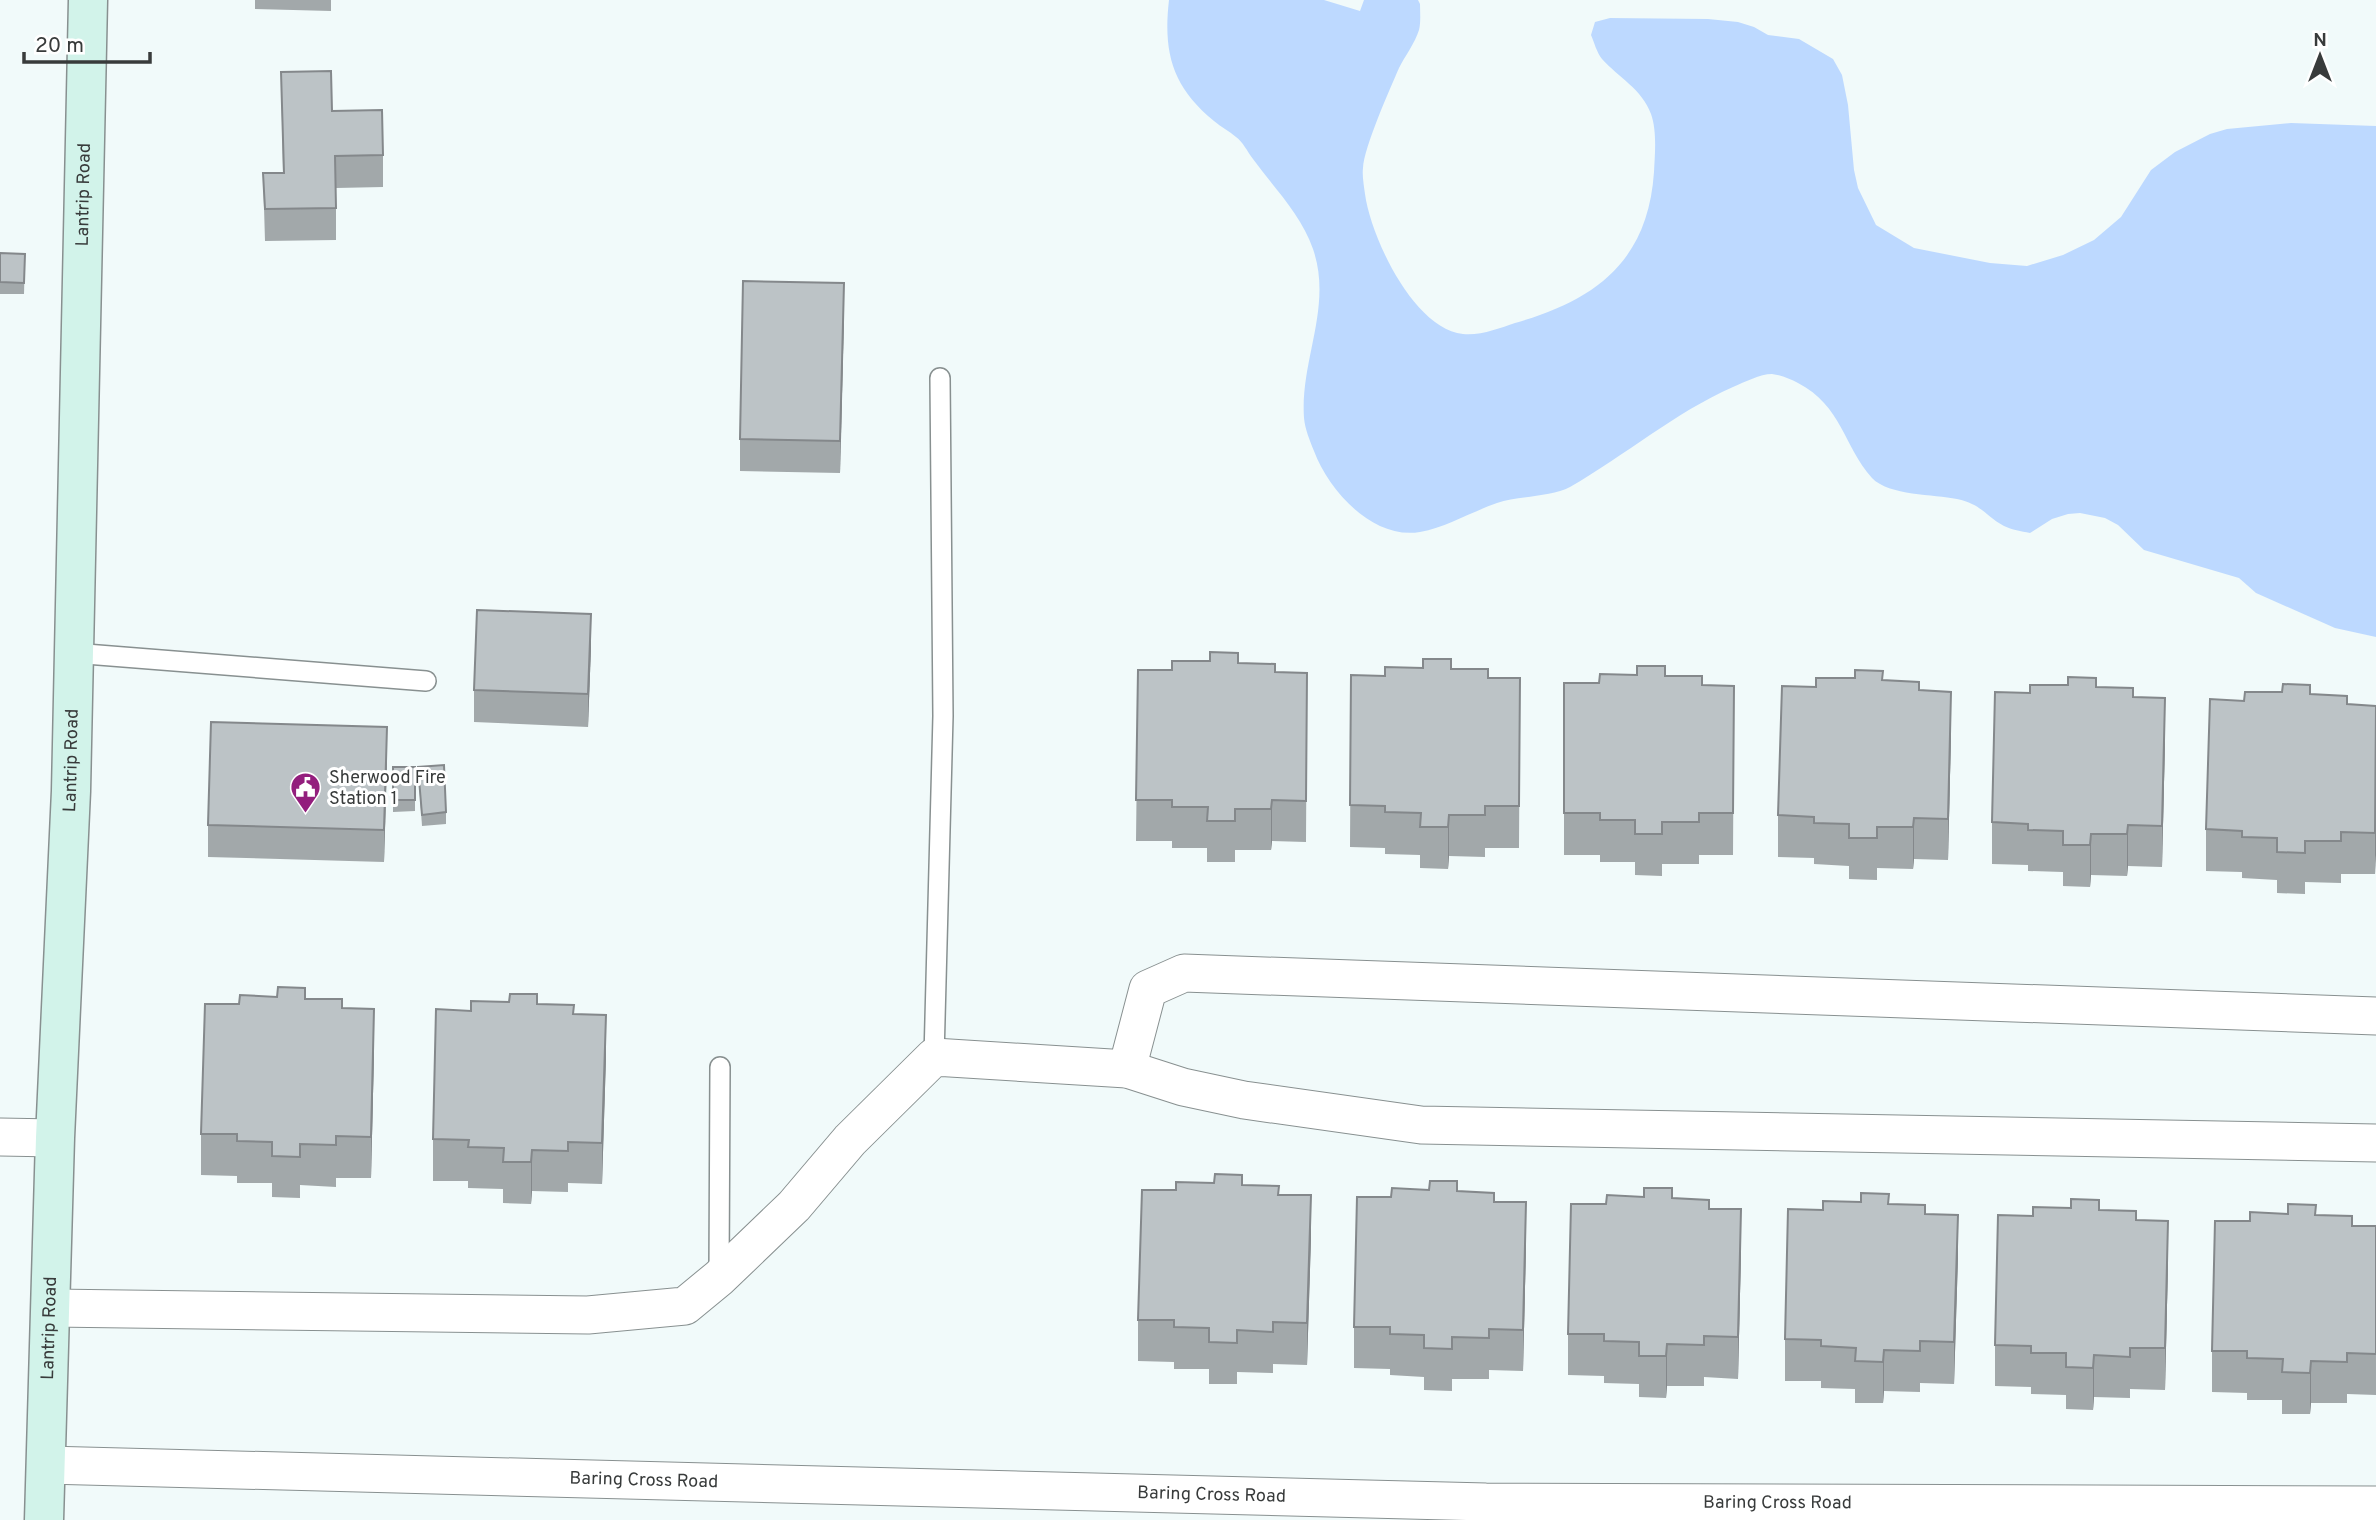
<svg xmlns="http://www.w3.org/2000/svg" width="2376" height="1520" font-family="Overpass,sans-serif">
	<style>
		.water { fill: #bdd9ff }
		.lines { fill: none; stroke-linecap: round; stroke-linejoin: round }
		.lane-casing { stroke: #889090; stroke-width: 22 }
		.street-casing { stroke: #889090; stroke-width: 39 }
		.secondary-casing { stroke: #889090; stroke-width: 41 }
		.lane { stroke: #fff; stroke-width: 19 }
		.street { stroke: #fff; stroke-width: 37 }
		.secondary { stroke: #d2f3ea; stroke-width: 38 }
		.wall { fill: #a2a8aa }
		.shaded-wall { fill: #84888b }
		.building { fill: #bcc3c6; stroke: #84888b; stroke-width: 2 }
		.labels { text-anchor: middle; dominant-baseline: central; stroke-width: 6; stroke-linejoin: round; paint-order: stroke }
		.street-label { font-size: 18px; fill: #383b3b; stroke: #fff }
		.poi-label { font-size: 18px; fill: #383b3b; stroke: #fff; text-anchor: start }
	</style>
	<rect width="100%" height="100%" fill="#f1fafa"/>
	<path class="water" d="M1169,0H1324L1360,11L1364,0H1418L1420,4C1420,12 1421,22 1419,30C1415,43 1405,56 1399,68C1390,89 1364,147 1363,168C1362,176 1364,186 1365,194C1371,238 1414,329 1463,334C1480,336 1500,328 1515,323C1596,300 1648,261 1654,172C1655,153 1657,131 1651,114C1642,89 1618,77 1602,59C1597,53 1594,42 1591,35L1595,22L1610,18L1708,19L1738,22L1754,27L1768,35L1799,39L1833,59L1842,75L1848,105L1854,170L1858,188L1876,225L1914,248L1990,263L2027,266L2063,255L2094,240L2121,217L2151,170L2175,152L2210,134L2227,129L2291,123L2376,126V637L2335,628L2256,593L2239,578L2144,550L2118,525L2105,518L2080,513L2068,514L2052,519L2030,533C2021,531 2012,530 2004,526C1984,515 1983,505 1957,499C1934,494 1889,496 1872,478C1843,445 1842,406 1798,383C1790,379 1781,375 1772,374C1760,374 1745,382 1733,387C1674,413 1626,455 1570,487C1551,497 1518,496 1497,503C1471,512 1447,527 1420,532C1373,540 1329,491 1314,451C1310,441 1305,429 1304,418C1300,360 1333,307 1313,249C1301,214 1274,188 1253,159C1247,151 1243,142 1236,137C1229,131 1221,127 1214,121C1172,87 1163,52 1169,0Z"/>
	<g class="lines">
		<defs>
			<g id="lane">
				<path d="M73,653L426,681"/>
				<path d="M934,1057L943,716L940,378"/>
				<path d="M719,1277L720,1067"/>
			</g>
			<g id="street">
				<path d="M1127,1069L1148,989L1184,973L2376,1016"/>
				<path d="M0,1137L55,1138"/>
				<path d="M52,1308L588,1315L685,1306L719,1278L794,1206L850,1140L934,1057L1127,1069L1183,1087L1244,1100L1421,1125L2376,1143"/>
				<path id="s1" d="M46,1465L1486,1502L2376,1505"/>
			</g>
			<g id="secondary">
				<path id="s2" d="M44,1520L55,1138L71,791L88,0"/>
			</g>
		</defs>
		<use href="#lane" class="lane-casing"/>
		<use href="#street" class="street-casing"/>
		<use href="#secondary" class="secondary-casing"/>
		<use href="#lane" class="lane"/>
		<use href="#street" class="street"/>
		<use href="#secondary" class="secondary"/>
	</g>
	<g class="wall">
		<path d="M255,0H331V11L255,9Z"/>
		<path d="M281,72L332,111L383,155V187L336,188V240L265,241L263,173H283Z"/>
		<path d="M0,253L25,254L24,294H0Z"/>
		<path d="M844,315L840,473L740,471V439Z"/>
		<path d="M591,647L588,727L474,722V690Z"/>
		<path d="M1238,663L1275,672L1307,673L1306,842L1272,841L1271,850H1235V862H1207V848H1172V841H1136L1138,670H1172Z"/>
		<path d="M1451,669L1488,678H1520L1519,848H1485V857L1449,856L1448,869L1420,868V855L1385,854V848L1350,847L1351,675L1385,676Z"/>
		<path d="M1637,675L1665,676L1702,685L1734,686L1733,855H1699V864H1662V876L1635,875V862H1600V855H1564V683H1599Z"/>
		<path d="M1883,680L1919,690L1951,733L1948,860L1914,859L1913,869L1877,868V880L1849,879V866L1814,864V858L1778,857V815L1816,687Z"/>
		<path d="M2096,687L2133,697L2165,739L2162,867L2128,866L2127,876L2091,875L2090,887L2063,886V872L2028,871V865L1992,864V822L2030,693Z"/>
		<path d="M2310,694L2347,704L2376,706L2375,874H2341V883L2305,882V894L2277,893V880L2242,878V872L2206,871V829L2244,701Z"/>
		<path d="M387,759L384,862L208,857V825Z"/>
		<path d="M393,767H415V811L393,812Z"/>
		<path d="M418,767L446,812V824L422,826Z"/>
		<path d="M305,999L342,1008L374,1051L371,1178H336V1187L300,1185V1198L272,1197V1183H237V1176L201,1175V1134L239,1004Z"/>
		<path d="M537,1004L574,1014L606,1056L602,1184L568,1183V1192L532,1191L531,1204L503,1203V1189L468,1188V1181H433V1139L471,1011Z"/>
		<path d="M1242,1185L1279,1195L1311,1237L1307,1365L1273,1364V1373L1237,1372V1384H1209V1369H1174V1362L1138,1361V1320Z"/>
		<path d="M1457,1191L1494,1202L1526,1244L1523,1371L1489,1370V1379H1452V1391L1424,1390V1377L1390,1375V1369L1354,1368V1327L1391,1197Z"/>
		<path d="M1672,1198L1709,1209L1741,1251L1738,1379L1704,1377V1386H1667L1666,1398L1639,1397V1384L1604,1383V1376L1568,1375V1334L1606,1204Z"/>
		<path d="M1889,1204L1925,1214L1958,1256L1954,1384L1920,1383V1392L1884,1391L1883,1403H1855V1389L1821,1388V1381H1785V1339L1823,1210Z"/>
		<path d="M2099,1210L2136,1220L2168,1262L2165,1390L2130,1389V1398L2094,1397L2093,1410L2066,1409V1395L2031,1394V1387L1995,1386V1345L2033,1216Z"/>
		<path d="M2316,1215L2352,1226H2376V1395L2347,1394V1403H2311L2310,1414H2282V1400H2247V1393L2212,1392V1351L2250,1221Z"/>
	</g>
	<g class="shaded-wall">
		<path d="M844,283V315L840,473V441Z"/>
		<path d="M591,614V647L588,727V694Z"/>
		<path d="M1951,692V733L1948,860V819Z"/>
		<path d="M2165,698V739L2162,867V826Z"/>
		<path d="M387,727V759L384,862V830Z"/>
		<path d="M1272,800V841L1271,850V809Z"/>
		<path d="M2376,813V855L2375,874V833Z"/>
		<path d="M1449,815V856L1448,869V827Z"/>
		<path d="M1914,818V859L1913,869V827Z"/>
		<path d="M2128,825V866L2127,876V834Z"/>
		<path d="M2091,834V875L2090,887V845Z"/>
		<path d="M374,1009V1051L371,1178V1137Z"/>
		<path d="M606,1015V1056L602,1184V1143Z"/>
		<path d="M532,1150V1191L531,1204V1162Z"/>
		<path d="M1311,1195V1237L1307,1365V1323Z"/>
		<path d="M1526,1202V1244L1523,1371V1330Z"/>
		<path d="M1741,1209V1251L1738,1379V1337Z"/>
		<path d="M1958,1215V1256L1954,1384V1342Z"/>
		<path d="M2168,1221V1262L2165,1390V1348Z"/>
		<path d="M1667,1344V1386L1666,1398V1356Z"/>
		<path d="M1884,1350V1391L1883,1403V1362Z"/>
		<path d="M2094,1355V1397L2093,1410V1368Z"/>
		<path d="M2311,1361V1403L2310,1414V1373Z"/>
	</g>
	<g class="building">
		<path d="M331,71L332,111L382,110L383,155L335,156L336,208L265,209L263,173H284L281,72Z"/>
		<path d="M0,253L25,254L24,283L0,282Z"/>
		<path d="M743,281L844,283L840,441L740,439Z"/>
		<path d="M477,610L591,614L588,694L474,690Z"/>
		<path d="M1210,652L1238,653V663L1275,664V672L1307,673L1306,801L1272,800L1271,809H1235V821H1207L1208,807H1172V800H1136L1138,670H1172V661H1210Z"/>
		<path d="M1423,659H1451V669H1488V678H1520L1519,806H1485V815H1449L1448,827H1420L1421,813L1385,812V806L1350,805L1351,675L1385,676V667L1423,668Z"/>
		<path d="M1637,666H1665V676H1702V685L1734,686L1733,813H1699V822H1662V834H1635V820H1600V813H1564V683H1599L1600,674L1637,675Z"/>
		<path d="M1855,670L1883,671L1882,680L1919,682V690L1951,692L1948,819L1914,818L1913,827H1877V838H1849V824L1814,823V817L1778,815L1782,686L1816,687V678H1855Z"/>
		<path d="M2068,677L2096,678V687L2133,688V697L2165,698L2162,826L2128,825L2127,834H2091L2090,845H2063V831L2028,830V824L1992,822L1995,692L2030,693V685H2068Z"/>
		<path d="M2283,684L2310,685V694L2347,696V704L2376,706L2375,833L2341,832V841H2305V853L2277,852V838L2242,837V831L2206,829L2210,699L2244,701L2245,692H2282Z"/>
		<path d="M211,722L387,727L384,830L208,825Z"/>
		<path d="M444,765L446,812L422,815L418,767Z"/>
		<rect x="393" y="767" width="22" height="33"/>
		<path d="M278,987L305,988V999H342V1008L374,1009L371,1137L336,1136V1145L300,1144V1157L272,1156V1142L237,1141V1134H201L205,1004H239L240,995L277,997Z"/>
		<path d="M510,994H537V1004L574,1005L573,1014L606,1015L602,1143L568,1142V1151L532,1150L531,1162H503L504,1148L468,1147L469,1140L433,1139L436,1009L471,1011V1001L509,1002Z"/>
		<path d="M1215,1174L1242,1175V1185L1279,1186L1278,1195H1311L1307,1323L1273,1322V1332L1237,1330V1343L1209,1342V1328L1174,1327V1320H1138L1142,1190H1176V1182L1214,1183Z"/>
		<path d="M1430,1181H1457V1191L1494,1193V1202H1526L1523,1330L1489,1329V1338L1452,1337V1349L1424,1348V1335L1390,1334V1327H1354L1357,1197H1391L1392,1188L1429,1190Z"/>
		<path d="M1644,1188H1672V1198L1709,1200V1209H1741L1738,1337L1704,1336V1345L1667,1344L1666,1356H1639V1342L1604,1341V1334H1568L1571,1204H1606L1607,1195L1644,1197Z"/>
		<path d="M1861,1193L1889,1194L1888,1204L1925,1205V1214L1958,1215L1954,1342L1920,1341V1351L1884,1350L1883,1362L1855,1361L1856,1348L1821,1346V1340L1785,1339L1788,1209L1823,1210V1201L1861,1202Z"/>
		<path d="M2071,1199L2099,1200V1210L2136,1211V1220L2168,1221L2165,1348H2130V1357L2094,1355L2093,1368L2066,1367V1353H2031V1346L1995,1345L1998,1215L2033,1216V1207L2071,1208Z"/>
		<path d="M2288,1204L2316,1205L2315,1215L2352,1216V1226H2376V1354L2347,1353V1362L2311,1361L2310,1373L2282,1372L2283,1359L2247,1358V1351H2212L2215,1221H2250V1212L2288,1214Z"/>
	</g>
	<defs>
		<symbol id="civic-pin" viewBox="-11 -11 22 30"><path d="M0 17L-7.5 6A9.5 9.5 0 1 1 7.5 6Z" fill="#931e7d" stroke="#fff"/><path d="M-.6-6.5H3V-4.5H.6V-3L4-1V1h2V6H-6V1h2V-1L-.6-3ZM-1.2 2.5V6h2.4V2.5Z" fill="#fff"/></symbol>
	</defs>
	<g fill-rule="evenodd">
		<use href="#civic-pin" x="288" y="770" width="35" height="47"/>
	</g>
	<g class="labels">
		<g class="street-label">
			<text stroke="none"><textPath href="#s2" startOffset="1326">Lantrip Road</textPath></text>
			<text stroke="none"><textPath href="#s2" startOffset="760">Lantrip Road</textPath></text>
			<text stroke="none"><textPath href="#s2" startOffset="192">Lantrip Road</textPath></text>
			<text stroke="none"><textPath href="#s1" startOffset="598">Baring Cross Road</textPath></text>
			<text stroke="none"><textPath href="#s1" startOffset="1166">Baring Cross Road</textPath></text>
			<text stroke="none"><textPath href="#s1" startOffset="1732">Baring Cross Road</textPath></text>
		</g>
		<g class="poi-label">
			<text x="329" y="778">Sherwood Fire<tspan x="329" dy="21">Station 1</tspan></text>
		</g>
	</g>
	<g transform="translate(2320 56)" stroke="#ffffff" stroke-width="5" paint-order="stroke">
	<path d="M0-5L12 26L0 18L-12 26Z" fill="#383b3b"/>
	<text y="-10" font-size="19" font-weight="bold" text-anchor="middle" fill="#383b3b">N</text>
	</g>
	<path d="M24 52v10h126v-10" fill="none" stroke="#383b3b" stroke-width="3.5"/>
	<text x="35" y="52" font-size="21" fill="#383b3b" stroke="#ffffff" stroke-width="5" paint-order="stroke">20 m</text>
</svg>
